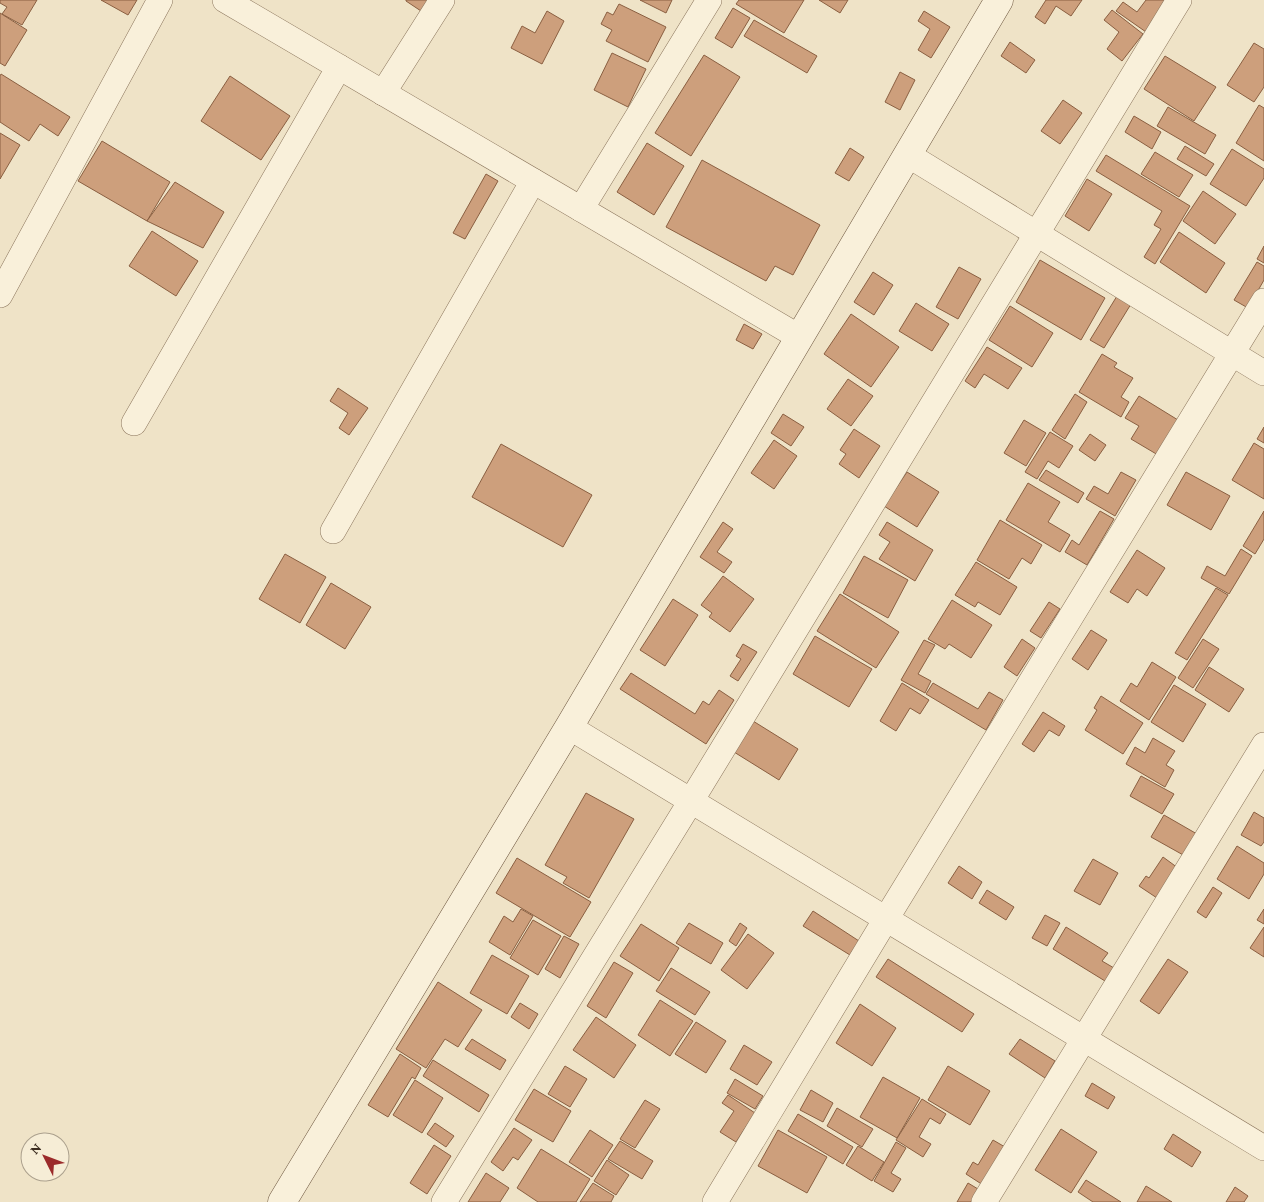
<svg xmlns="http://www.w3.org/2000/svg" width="1264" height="1202" font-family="'Crimson Pro',serif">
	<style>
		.building { fill: #cd9f7c; stroke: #8a5f41 }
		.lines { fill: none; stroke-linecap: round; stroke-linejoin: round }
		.street-casing { stroke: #8b755c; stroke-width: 26 }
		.secondary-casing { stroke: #6d563f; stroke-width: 29 }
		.street { stroke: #f9f0da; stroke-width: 25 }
		.secondary { stroke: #f9f0da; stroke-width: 28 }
	</style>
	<rect width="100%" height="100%" fill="#efe3c7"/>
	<g class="building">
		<path d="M0,0H37L22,25L2,14L7,7L0,3Z"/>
		<path d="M101,0H137L128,15Z"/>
		<path d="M406,0H428L421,11L406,1Z"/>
		<path d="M640,0H672L666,13Z"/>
		<path d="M739,0H804L784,33L736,4Z"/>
		<path d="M819,0H848L840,13Z"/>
		<path d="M1046,0H1082L1071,16L1056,6L1045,24L1035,17Z"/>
		<path d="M1146,0H1169L1146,32L1116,11L1123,2L1137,12Z"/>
		<path d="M619,4L666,27L648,62L606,41L612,30L601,24L607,12L613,15Z"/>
		<path d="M733,8L750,18L732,48L715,38Z"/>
		<path d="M1112,10L1143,34L1122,61L1107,49L1119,32L1104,20Z"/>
		<path d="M547,11L564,21L542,64L511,48L522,26L535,33Z"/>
		<path d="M924,11L950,27L931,58L918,50L930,29L918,21Z"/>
		<path d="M0,13L27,30L5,66L0,63Z"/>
		<path d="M754,20L817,56L807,73L744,36Z"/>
		<path d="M1010,42L1035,60L1026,73L1001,56Z"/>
		<path d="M1254,43L1264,49V87L1254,102L1227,85Z"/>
		<path d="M612,53L646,69L628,107L594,90Z"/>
		<path d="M704,55L740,77L691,156L655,133Z"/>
		<path d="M1165,56L1216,87L1194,121L1144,89Z"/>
		<path d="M900,72L915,80L900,110L885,102Z"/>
		<path d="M1,74L70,117L58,136L40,124L29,141L0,122V76Z"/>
		<path d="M230,76L290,116L261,160L201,121Z"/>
		<path d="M1063,100L1082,113L1060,144L1041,131Z"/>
		<path d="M1259,105L1264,108V161L1236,143Z"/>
		<path d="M1168,107L1216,135L1205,154L1157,126Z"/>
		<path d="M1134,116L1161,132L1152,149L1125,132Z"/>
		<path d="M0,133L20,145L0,179Z"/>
		<path d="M102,141L170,182L147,221L78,181Z"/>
		<path d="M647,143L684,166L654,215L617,192Z"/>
		<path d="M1185,146L1214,164L1206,176L1177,159Z"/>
		<path d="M850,148L864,157L849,181L835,173Z"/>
		<path d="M1232,149L1264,169V178L1246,206L1210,184Z"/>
		<path d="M1155,152L1193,175L1179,197L1141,174Z"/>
		<path d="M1106,155L1190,206L1155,264L1144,257L1161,229L1154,225L1162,211L1096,171Z"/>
		<path d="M702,160L820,225L793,275L775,266L766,281L666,227Z"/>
		<path d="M486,174L498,181L465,239L453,233Z"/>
		<path d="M1087,179L1112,194L1089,231L1065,216Z"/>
		<path d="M175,182L224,212L203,248L147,221Z"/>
		<path d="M1203,191L1236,214L1215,244L1183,221Z"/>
		<path d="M152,231L198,261L176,296L129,266Z"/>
		<path d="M1179,232L1225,263L1206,293L1160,262Z"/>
		<path d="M1264,246V263L1257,259Z"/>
		<path d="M1040,260L1105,298L1081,340L1016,302Z"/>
		<path d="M1257,262L1264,266V280L1248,308L1234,300Z"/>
		<path d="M959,267L981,279L958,319L936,307Z"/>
		<path d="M873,272L893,285L874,315L854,302Z"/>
		<path d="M1117,296L1131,304L1104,348L1090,340Z"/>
		<path d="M916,303L949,324L932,351L899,331Z"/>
		<path d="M1010,306L1053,333L1032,367L989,340Z"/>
		<path d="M851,314L899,347L871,387L824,354Z"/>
		<path d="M744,324L762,334L753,349L736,340Z"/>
		<path d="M987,347L1022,368L1008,389L984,374L975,388L965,381Z"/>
		<path d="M1102,354L1117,363L1114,367L1133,378L1121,397L1129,402L1121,417L1079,392Z"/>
		<path d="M848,379L873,396L851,426L827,409Z"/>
		<path d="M338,388L368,408L349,435L339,428L348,413L330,401Z"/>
		<path d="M1075,394L1087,402L1065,439L1052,430Z"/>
		<path d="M1139,396L1178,420L1158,455L1131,439L1139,426L1125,418Z"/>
		<path d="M783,414L804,427L791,446L771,433Z"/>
		<path d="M1024,420L1046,433L1026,466L1004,453Z"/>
		<path d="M1264,427V443L1257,439Z"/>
		<path d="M854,429L880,446L859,478L839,464L846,454L840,450Z"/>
		<path d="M1050,432L1073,446L1059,468L1048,461L1037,479L1025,472Z"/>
		<path d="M1090,434L1106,445L1095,461L1079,450Z"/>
		<path d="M774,440L797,456L774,489L751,473Z"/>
		<path d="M1254,443L1264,449V499L1232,480Z"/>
		<path d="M501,444L592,495L563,547L472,497Z"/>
		<path d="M1046,470L1084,493L1078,503L1039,480Z"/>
		<path d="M907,472L939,492L917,527L884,506Z"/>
		<path d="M1121,472L1136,480L1115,516L1086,499L1094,486L1108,494Z"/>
		<path d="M1186,472L1230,496L1211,530L1167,505Z"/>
		<path d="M1028,483L1060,502L1048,522L1070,535L1060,552L1006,520Z"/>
		<path d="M1100,511L1114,519L1087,565L1065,552L1072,540L1079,545Z"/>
		<path d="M1264,511V539L1255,554L1243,546Z"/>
		<path d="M1000,520L1042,545L1031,564L1022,558L1009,579L977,560Z"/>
		<path d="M723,522L733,529L717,552L732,562L724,573L700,557Z"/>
		<path d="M887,522L933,550L915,581L879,559L890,542L879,535Z"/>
		<path d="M1241,549L1252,556L1229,594L1201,578L1207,566L1225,576Z"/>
		<path d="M1137,550L1165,568L1147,596L1137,589L1128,603L1110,592Z"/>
		<path d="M285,554L326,577L300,623L259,599Z"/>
		<path d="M864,556L908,580L888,618L843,593Z"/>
		<path d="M976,562L1017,587L1000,615L978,602L975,607L955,595Z"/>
		<path d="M723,576L754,599L730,632L709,617L712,613L701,605Z"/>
		<path d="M331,583L371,607L345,649L306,625Z"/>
		<path d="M1216,588L1228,595L1187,660L1175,653Z"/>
		<path d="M840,594L899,632L876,668L817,631Z"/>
		<path d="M673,599L698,615L665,666L640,650Z"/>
		<path d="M952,600L992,625L971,658L949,644L945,649L928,639Z"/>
		<path d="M1049,602L1060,609L1041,638L1030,631Z"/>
		<path d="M1091,630L1107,640L1088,670L1072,659Z"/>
		<path d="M815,636L872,669L849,707L793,674Z"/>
		<path d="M1022,639L1035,648L1017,676L1004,667Z"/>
		<path d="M1203,639L1219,649L1193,688L1178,678Z"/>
		<path d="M924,640L935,645L918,674L931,681L925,693L901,680Z"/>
		<path d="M743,644L757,652L738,681L730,676L741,659L736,656Z"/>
		<path d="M1152,662L1176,677L1149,720L1120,701L1131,683L1137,687Z"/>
		<path d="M1209,667L1244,689L1229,712L1195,690Z"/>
		<path d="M631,673L695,714L703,701L709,705L719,690L734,700L706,744L620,689Z"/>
		<path d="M902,683L929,700L920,714L910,708L896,731L880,721Z"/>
		<path d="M933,683L978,709L989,692L1003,700L986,730L926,694Z"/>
		<path d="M1174,685L1206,704L1183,742L1151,722Z"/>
		<path d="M1101,696L1143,723L1123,754L1085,730L1097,710L1094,708Z"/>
		<path d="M1043,712L1065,726L1059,736L1049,730L1034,752L1022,744Z"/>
		<path d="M753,721L798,749L779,780L734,752Z"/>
		<path d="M1153,738L1175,751L1166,765L1174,770L1165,787L1126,764L1135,747L1145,753Z"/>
		<path d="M1141,776L1174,794L1162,814L1130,796Z"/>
		<path d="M586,793L634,819L589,898L563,883L567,877L545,865Z"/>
		<path d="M1254,812L1264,818V842L1261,846L1241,835Z"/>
		<path d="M1164,815L1197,834L1185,856L1151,837Z"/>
		<path d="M1237,846L1264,863V874L1249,899L1217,879Z"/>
		<path d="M1163,857L1178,868L1157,898L1139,886L1146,876L1149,878Z"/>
		<path d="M517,858L591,902L570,937L496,893Z"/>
		<path d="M1093,859L1118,873L1100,905L1074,891Z"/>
		<path d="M959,866L982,882L972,899L948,883Z"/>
		<path d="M1213,887L1222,893L1206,918L1197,912Z"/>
		<path d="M987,890L1014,907L1006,920L979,903Z"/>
		<path d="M521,909L533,916L510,955L489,942L504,916L513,922Z"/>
		<path d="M1264,909V924L1257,920Z"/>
		<path d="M813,911L859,941L850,955L803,926Z"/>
		<path d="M1045,915L1060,923L1047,946L1032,938Z"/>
		<path d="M533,920L561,936L538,975L510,958Z"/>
		<path d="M689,923L723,943L711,964L676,943Z"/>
		<path d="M740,923L747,928L736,946L729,941Z"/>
		<path d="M641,924L679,948L659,981L620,956Z"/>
		<path d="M1066,927L1108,953L1102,961L1114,968L1105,981L1053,949Z"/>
		<path d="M1264,927V957L1250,948Z"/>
		<path d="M748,934L774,953L747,989L721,970Z"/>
		<path d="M564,936L579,944L560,978L545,969Z"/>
		<path d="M492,955L529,976L507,1014L470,993Z"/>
		<path d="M888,959L974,1014L962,1032L876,977Z"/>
		<path d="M1168,959L1188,972L1159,1014L1140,1001Z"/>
		<path d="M614,962L633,973L606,1018L587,1006Z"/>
		<path d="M671,968L710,992L695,1015L656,991Z"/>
		<path d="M438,982L482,1010L458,1047L445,1039L426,1068L396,1049Z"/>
		<path d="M660,1000L693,1021L670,1056L638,1035Z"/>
		<path d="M520,1003L538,1014L529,1029L511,1017Z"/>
		<path d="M860,1004L896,1028L872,1066L836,1043Z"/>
		<path d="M596,1017L636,1045L614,1078L573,1050Z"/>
		<path d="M696,1022L726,1041L706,1073L675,1054Z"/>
		<path d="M472,1039L506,1060L500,1070L465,1049Z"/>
		<path d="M1020,1039L1055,1061L1045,1078L1009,1054Z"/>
		<path d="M744,1045L772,1062L757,1085L730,1069Z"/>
		<path d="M400,1054L421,1068L415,1079L412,1077L388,1117L368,1105Z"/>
		<path d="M433,1060L489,1095L479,1112L423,1076Z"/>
		<path d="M565,1066L587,1079L570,1107L548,1094Z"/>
		<path d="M948,1066L990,1091L970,1125L928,1100Z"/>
		<path d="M883,1077L920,1098L897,1138L860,1117Z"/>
		<path d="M735,1079L763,1096L755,1109L727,1093Z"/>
		<path d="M415,1080L443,1098L422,1133L393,1115Z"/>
		<path d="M1092,1083L1115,1097L1108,1109L1085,1096Z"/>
		<path d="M534,1089L571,1111L553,1142L515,1120Z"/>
		<path d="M811,1090L833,1103L823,1122L800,1110Z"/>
		<path d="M728,1095L755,1113L736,1142L720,1132L734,1111L722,1103Z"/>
		<path d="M922,1099L946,1114L940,1124L930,1118L919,1137L931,1144L923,1157L896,1140Z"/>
		<path d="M645,1100L660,1109L635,1148L620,1139Z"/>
		<path d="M837,1108L873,1129L862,1147L827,1126Z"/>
		<path d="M798,1114L853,1147L843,1164L788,1131Z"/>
		<path d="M435,1123L454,1136L446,1147L427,1134Z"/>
		<path d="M514,1128L532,1140L518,1160L513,1157L503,1171L491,1162Z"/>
		<path d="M1061,1129L1097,1152L1071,1193L1035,1170Z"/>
		<path d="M590,1130L613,1145L592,1177L569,1162Z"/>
		<path d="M778,1130L827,1157L807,1193L758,1166Z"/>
		<path d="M1173,1134L1201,1152L1192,1167L1164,1149Z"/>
		<path d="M993,1140L1005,1147L983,1185L966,1174L973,1162L978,1165Z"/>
		<path d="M620,1141L653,1161L642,1179L608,1159Z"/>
		<path d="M896,1142L906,1148L891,1173L901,1179L893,1192L874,1181Z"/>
		<path d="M434,1145L451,1156L427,1194L410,1183Z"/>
		<path d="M858,1146L884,1162L872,1181L846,1165Z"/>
		<path d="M541,1149L590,1179L576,1202H538L517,1188Z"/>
		<path d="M607,1160L629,1175L616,1195L594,1181Z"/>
		<path d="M486,1173L509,1188L500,1202H468Z"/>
		<path d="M1086,1180L1121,1202H1093L1078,1192Z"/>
		<path d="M593,1183L614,1196L611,1202H580Z"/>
		<path d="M968,1183L978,1189L971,1202H957Z"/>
		<path d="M1146,1186L1172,1202H1137Z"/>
		<path d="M1235,1187L1248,1196L1244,1202H1226Z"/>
	</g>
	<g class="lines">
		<defs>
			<g id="street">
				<path d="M225,0L799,337"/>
				<path d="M383,93L442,0"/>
				<path d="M908,155L1264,373"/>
				<path d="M581,209L709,0"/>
				<path d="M0,295L160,0"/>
				<path d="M134,423L339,67"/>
				<path d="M333,531L533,181"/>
				<path d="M569,727L1264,1148"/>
				<path d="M444,1202L691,801L1179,0"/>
				<path d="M715,1202L886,919L1264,301"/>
				<path d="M984,1202L1264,745"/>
			</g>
			<path id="secondary" d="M282,1202L569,727L999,0"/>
		</defs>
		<use href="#street" class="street-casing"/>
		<use href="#secondary" class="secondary-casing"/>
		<use href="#street" class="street"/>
		<use href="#secondary" class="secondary"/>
	</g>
	<g transform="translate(45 1157) rotate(312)"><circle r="24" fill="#f6edd6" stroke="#aba08d"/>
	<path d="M0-4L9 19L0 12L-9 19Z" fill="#9b2b2b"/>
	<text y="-8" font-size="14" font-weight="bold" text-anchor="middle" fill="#3b2d20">N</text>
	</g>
</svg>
